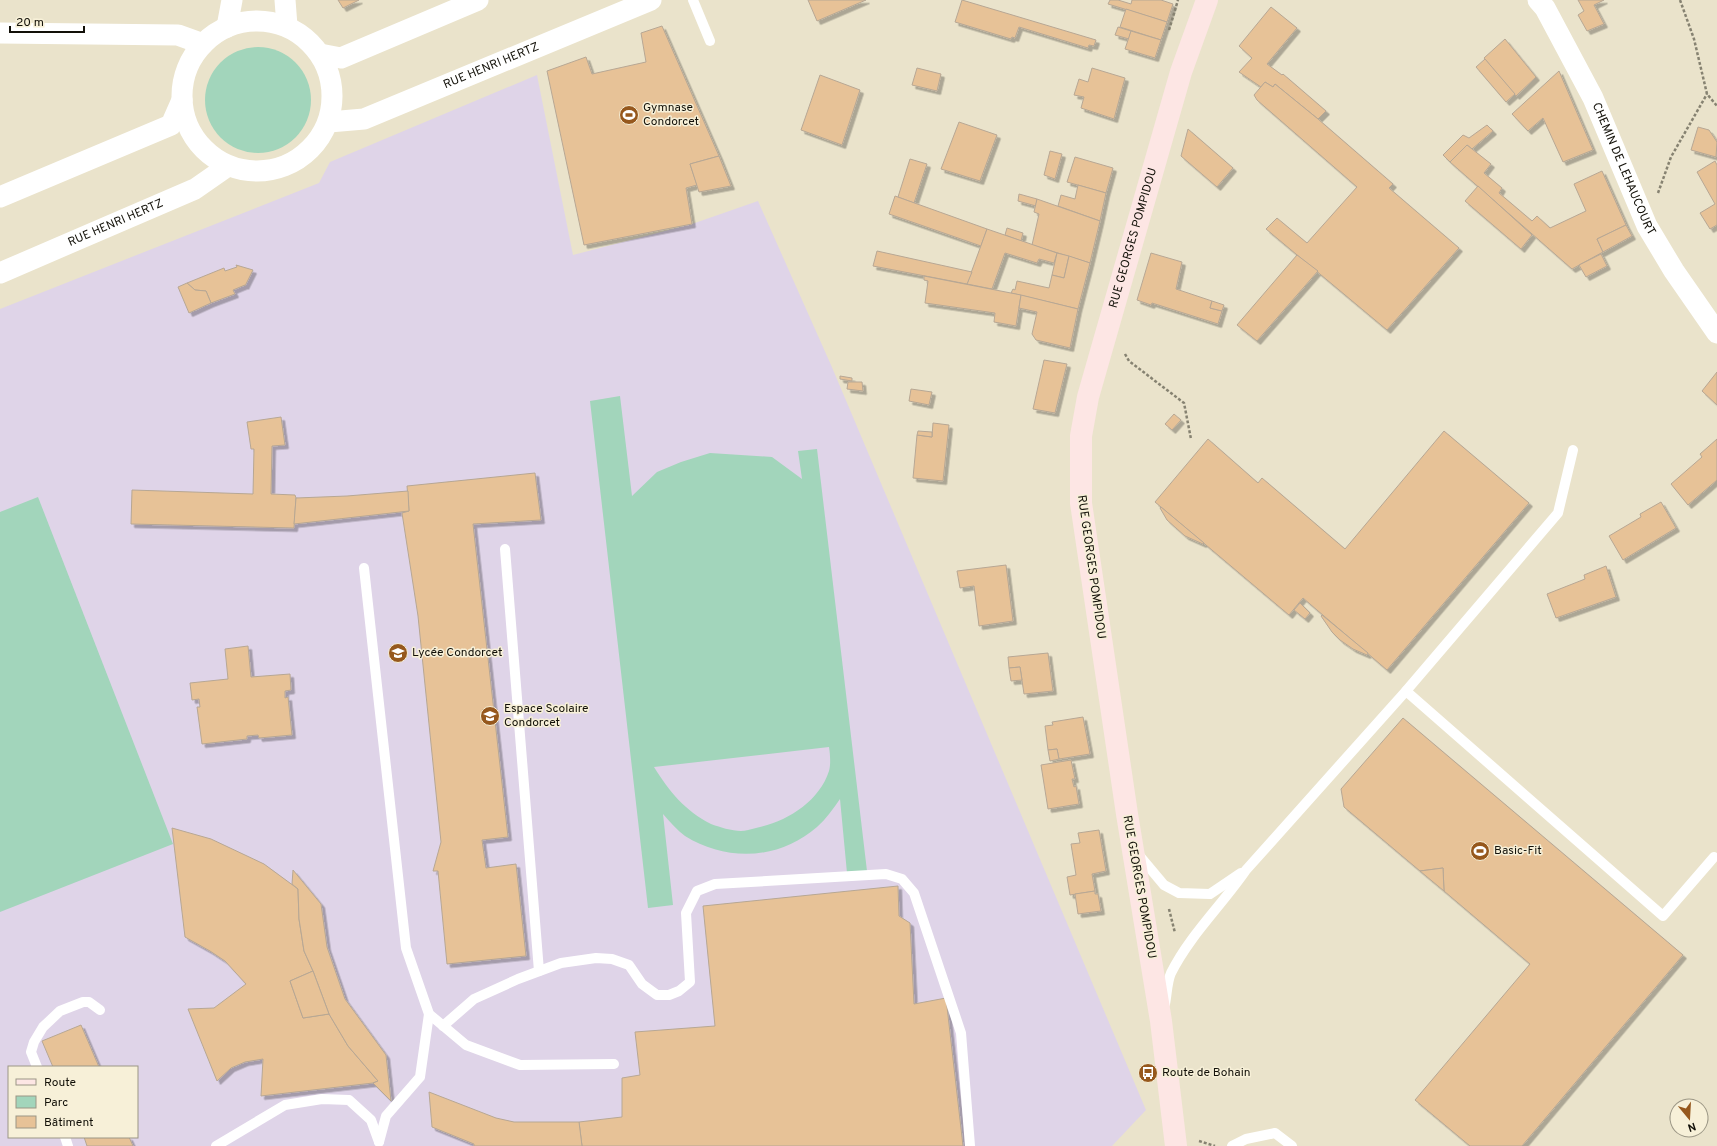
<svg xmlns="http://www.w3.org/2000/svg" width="1717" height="1146" font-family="Overpass,sans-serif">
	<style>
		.education { fill: #dfd4e8; fill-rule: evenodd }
		.green { fill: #a2d5bb; fill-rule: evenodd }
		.building { fill: #e7c297; stroke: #b7a794; filter: url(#shadow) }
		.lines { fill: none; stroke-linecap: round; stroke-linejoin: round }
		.path { stroke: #868271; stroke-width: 2.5; stroke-dasharray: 3 2; stroke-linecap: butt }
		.lane { stroke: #fff; stroke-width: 10 }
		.street { stroke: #fff; stroke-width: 21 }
		.secondary { stroke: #fde6e4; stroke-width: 22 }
		.labels { text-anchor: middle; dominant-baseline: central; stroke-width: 3; stroke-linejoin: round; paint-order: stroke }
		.street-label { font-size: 12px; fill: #121008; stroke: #f7f0d8 }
		.poi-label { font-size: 12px; fill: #121008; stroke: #f7f0d8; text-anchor: start }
	</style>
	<defs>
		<filter id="shadow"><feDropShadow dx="3.5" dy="3.5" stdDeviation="0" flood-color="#0004"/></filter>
	</defs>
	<rect width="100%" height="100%" fill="#eae3cb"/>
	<path class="education" d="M537,75L573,255L692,224L758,201L831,365L1146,1110L1112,1146H0V309L319,183L330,162ZM9,1067H137V1137H9Z"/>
	<g class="green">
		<circle cx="258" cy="100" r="53"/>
		<path d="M620,396L632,496L657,472L681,462L710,453L772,457L802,479L798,451L817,449L867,871L847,873L840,799C833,809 826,819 817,827C779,860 727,862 685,836C677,830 670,822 663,814L673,905L648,908L590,401ZM829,747C830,753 831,764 829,771C819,802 786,822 756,828C751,829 745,831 741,831C732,831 719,827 711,824C685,811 669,791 654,767Z"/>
		<path d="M38,497L173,844L0,912V512Z"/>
	</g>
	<g class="building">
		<path d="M338,0H359L343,8Z"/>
		<path d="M808,0H866L817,21Z"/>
		<path d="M962,0L1096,40L1094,46L1089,45L1088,48L1019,27L1015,38L1012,37L1011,39L955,22Z"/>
		<path d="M1110,0H1118L1131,4L1132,0H1161L1173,4L1167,22L1108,4Z"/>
		<path d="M1578,0H1604L1594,5L1604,24L1587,31L1578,15L1584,11Z"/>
		<path d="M1271,7L1297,28L1267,64L1282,75L1283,74L1326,111L1318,119L1275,84L1273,87L1265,82L1261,87L1239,72L1252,58L1239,46Z"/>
		<path d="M1126,9L1167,22L1161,40L1120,27Z"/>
		<path d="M662,26L719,156L690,164L697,185L686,188L692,224L584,245L547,71L586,57L592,74L646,62L641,33Z"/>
		<path d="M1118,27L1131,31L1129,39L1115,35Z"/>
		<path d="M1131,31L1161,40L1155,58L1125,49Z"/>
		<path d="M1505,39L1536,77L1516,96L1484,58Z"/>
		<path d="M1485,59L1515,94L1506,102L1476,67Z"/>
		<path d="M917,68L941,74L937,91L912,85Z"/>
		<path d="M1092,68L1125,78L1114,119L1081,108L1084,97L1074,95L1079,79L1088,82Z"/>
		<path d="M1559,71L1593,150L1563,162L1543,118L1528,131L1512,114Z"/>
		<path d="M820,75L860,90L842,145L801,130Z"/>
		<path d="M1265,82L1273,87L1275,84L1318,119L1393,184L1389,188L1459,248L1387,330L1266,229L1277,218L1307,243L1357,187L1257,100L1254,95Z"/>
		<path d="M959,122L997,135L980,181L941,169Z"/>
		<path d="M1487,125L1493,131L1472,149L1467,145L1450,162L1443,155L1463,135L1469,138Z"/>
		<path d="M1698,127L1709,130L1717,142L1716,157L1691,150Z"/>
		<path d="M1188,129L1233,168L1217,187L1181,156Z"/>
		<path d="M1467,145L1491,164L1484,173L1502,188L1499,193L1532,221L1537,216L1550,228L1586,211L1574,184L1602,171L1626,225L1597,239L1603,252L1572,269L1450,162Z"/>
		<path d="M1050,151L1062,154L1055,179L1044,175Z"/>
		<path d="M719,156L731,186L699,192L690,164Z"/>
		<path d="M1075,157L1113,168L1106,193L1067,182Z"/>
		<path d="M910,159L927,164L914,203L898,197Z"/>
		<path d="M1715,161L1717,165V225L1710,229L1700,213L1715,204L1697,172Z"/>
		<path d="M1078,185L1106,193L1100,221L1058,206L1061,195L1075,199Z"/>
		<path d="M1478,186L1532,235L1521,249L1465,201Z"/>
		<path d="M1019,194L1037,199L1036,206L1018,201Z"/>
		<path d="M895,196L987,229L981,246L889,214Z"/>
		<path d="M1037,199L1100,221L1090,263L1032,245L1039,214L1034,212Z"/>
		<path d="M1626,225L1632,236L1603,252L1597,239Z"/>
		<path d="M1007,228L1023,233L1021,241L1005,235Z"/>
		<path d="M987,229L1057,253L1054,263L1039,259L1037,263L1005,253L992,289L967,284Z"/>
		<path d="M877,251L972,272L967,284L873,266Z"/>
		<path d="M1057,253L1069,256L1064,278L1052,275Z"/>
		<path d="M1151,253L1182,262L1176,289L1212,301L1210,308L1222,311L1218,324L1152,303L1151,305L1137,300Z"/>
		<path d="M1601,254L1607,266L1586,277L1579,265Z"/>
		<path d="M1297,255L1318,271L1257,341L1237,325Z"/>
		<path d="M1069,256L1090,263L1078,309L1011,293L1013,289L1015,290L1017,281L1049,288L1052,275L1064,278Z"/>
		<path d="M236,265L253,270L245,286V285L233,290L235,294L211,303L206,291L195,290L187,283L224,268L225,271L237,267Z"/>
		<path d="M924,276L1021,295L1016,326L994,322L995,313L925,303L928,281L924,280Z"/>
		<path d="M187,283L195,290L206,291L211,303L189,313L178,287Z"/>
		<path d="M1021,295L1078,309L1070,348L1036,340L1032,334L1037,312L1019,308Z"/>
		<path d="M1212,301L1224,305L1222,311L1210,308Z"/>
		<path d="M1044,360L1067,364L1055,413L1033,409Z"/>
		<path d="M1717,372V405L1702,391Z"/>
		<path d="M840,376L852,378V381L840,379Z"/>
		<path d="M848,382H862L863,391L847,389Z"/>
		<path d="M911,389L932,392L929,405L909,401Z"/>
		<path d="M1174,414L1181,420L1172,430L1165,424Z"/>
		<path d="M281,417L285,445L272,446L271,494L295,495L296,498L294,528L131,524L132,490L253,494L254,449H251L247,422Z"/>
		<path d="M933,423L949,425L943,481L913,478L917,435L932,437Z"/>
		<path d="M918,431L932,432V437L917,435Z"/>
		<path d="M1444,431L1529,503L1387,670L1303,598L1289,615L1155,502L1208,439L1258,483L1262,478L1345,549Z"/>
		<path d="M1717,439V480L1688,505L1671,484L1702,457L1700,454Z"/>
		<path d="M535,473L541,520L473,524L508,837L482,840L486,868L516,864L526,956L447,964L438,871H433L441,842L418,616L402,513L409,511L407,486Z"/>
		<path d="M408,491L409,511L294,524L296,498L347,496Z"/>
		<path d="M1661,502L1676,528L1623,560L1609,536L1641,517L1640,514Z"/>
		<path d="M1161,507L1204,543L1203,544L1185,536L1167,520L1160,508Z"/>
		<path d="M1006,565L1013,621L979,626L974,586L960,588L957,571Z"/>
		<path d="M1606,566L1616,597L1556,618L1547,594L1585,579L1584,575Z"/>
		<path d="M1300,603L1310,613L1305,619L1294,610Z"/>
		<path d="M1322,615L1368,653L1367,655L1353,649L1340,640L1332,632L1321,616Z"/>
		<path d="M248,646L251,677L290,674L291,690L285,691V698L288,697L292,735L259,738L258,735L247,736V739L202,744L197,707H200L199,699L192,700L190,683L228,679L225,649Z"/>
		<path d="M1048,653L1053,691L1024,694L1020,667L1009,668L1008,657Z"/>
		<path d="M1020,667L1022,680L1011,681L1009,668Z"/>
		<path d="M1083,717L1090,754L1059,759L1057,749L1048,750L1045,726L1053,725L1052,722Z"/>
		<path d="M1403,718L1683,955L1522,1146H1470L1415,1100L1530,964L1444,891L1443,868L1420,871L1344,807L1341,789Z"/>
		<path d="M1057,749L1059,759L1050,761L1048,750Z"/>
		<path d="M1071,760L1075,779H1072L1074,787L1076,786L1079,804L1048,809L1041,765Z"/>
		<path d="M172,828L211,839L264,864L298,889L299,919L304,951L313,971L290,981L303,1018L329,1014L348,1046L378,1081L373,1083L261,1096L263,1059L245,1062L231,1068L217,1081L188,1009L214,1008L246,984L225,961L210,951L185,937Z"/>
		<path d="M1099,830L1106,871L1092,874L1095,891L1070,895L1067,877L1076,875L1071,844L1080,843L1078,833Z"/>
		<path d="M1443,868L1444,891L1420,871Z"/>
		<path d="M293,870L321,904L327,947L345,999L386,1055L391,1101L373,1083L378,1081L348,1046L329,1014L313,971L304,951L299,919L298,889L292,884Z"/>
		<path d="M898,886L899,916L910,923L914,1004L946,998L963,1146H582L579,1122L622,1117V1078L640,1075L635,1032L715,1026L703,906Z"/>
		<path d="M1095,891V894H1098L1101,911L1078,914L1075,894Z"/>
		<path d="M313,971L329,1014L303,1018L290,981Z"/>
		<path d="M81,1025L99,1067H53L42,1041Z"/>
		<path d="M429,1092L496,1118L514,1122H579L582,1146H474V1144L432,1127Z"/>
		<path d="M84,1137H129L133,1146H87Z"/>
	</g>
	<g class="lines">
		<g class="path">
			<path d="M1680,0L1694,39L1707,94L1717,106"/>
			<path d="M1169,30L1178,0"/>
			<path d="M1658,193L1671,157L1707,94"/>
			<path d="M1125,354L1129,361L1184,403L1191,439"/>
			<path d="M1169,909L1175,933"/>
			<path d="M1199,1141L1215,1146"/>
		</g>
		<g class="lane">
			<path d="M693,0L710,41"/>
			<path d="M505,549L539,971"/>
			<path d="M364,568L406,948L429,1014L466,1045L520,1065L614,1064"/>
			<path d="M1406,691L1663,916L1714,857"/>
			<path d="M1138,854L1164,885L1179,893L1210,894L1241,873"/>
			<path d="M1165,1004C1167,994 1167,982 1171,973C1190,935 1222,905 1246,870L1406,691L1558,513L1573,450"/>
			<path d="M443,1026L474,999L518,979L561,963L596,958L612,959L629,965L642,984L657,995H669L679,991L690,982L686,913L697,891L715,884L886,874L902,879L914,893L961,1033L970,1146"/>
			<path d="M37,1067L31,1052L34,1042L43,1027L60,1011L83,1002H89L100,1010"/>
			<path d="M65,1137L68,1146"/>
			<path d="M379,1142L386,1116L420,1077L429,1014"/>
			<path d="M216,1146L285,1105L322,1099L349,1100L371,1120L379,1142"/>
			<path d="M1232,1146L1246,1139L1275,1133L1292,1146"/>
		</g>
		<g class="street">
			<path d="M285,0L287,26"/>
			<path id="s1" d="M1538,0L1545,8L1593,98L1647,226L1674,271L1717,333"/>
			<circle cx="257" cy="96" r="75"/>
			<path d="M227,27L232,0"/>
			<path d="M0,33L178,35L203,44"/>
			<path d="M320,54L341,58L478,0"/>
			<path id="s2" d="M329,122L364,119L651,0"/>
			<path d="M0,197L171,125L182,100"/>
			<path id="s3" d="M0,273L195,189L228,166"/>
		</g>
		<path class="secondary" id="s4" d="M1176,1146L1161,1021L1127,814L1081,503V436L1088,397L1181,72L1207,0"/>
	</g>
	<defs>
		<symbol id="stadium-disc" viewBox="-11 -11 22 22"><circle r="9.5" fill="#96581d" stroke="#f7f0d8"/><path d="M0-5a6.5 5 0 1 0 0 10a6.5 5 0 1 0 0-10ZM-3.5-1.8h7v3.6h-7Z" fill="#fff"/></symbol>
		<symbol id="school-disc" viewBox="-11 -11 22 22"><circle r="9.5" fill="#96581d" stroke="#f7f0d8"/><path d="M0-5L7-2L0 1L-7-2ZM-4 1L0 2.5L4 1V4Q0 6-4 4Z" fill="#fff"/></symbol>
		<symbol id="bus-disc" viewBox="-11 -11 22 22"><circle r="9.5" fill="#96581d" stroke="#f7f0d8"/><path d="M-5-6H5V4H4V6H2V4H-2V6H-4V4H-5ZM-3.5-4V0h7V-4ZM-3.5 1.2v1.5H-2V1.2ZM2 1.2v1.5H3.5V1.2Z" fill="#fff"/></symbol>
	</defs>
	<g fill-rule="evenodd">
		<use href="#stadium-disc" x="618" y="104" width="22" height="22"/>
		<use href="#school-disc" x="387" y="642" width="22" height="22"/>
		<use href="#school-disc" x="479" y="705" width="22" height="22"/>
		<use href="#stadium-disc" x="1469" y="840" width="22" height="22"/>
		<use href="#bus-disc" x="1137" y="1062" width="22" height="22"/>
	</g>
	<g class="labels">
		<g class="street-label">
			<text stroke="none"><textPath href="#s2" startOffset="173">RUE HENRI HERTZ</textPath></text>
			<text stroke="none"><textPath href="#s1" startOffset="190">CHEMIN DE LEHAUCOURT</textPath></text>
			<text stroke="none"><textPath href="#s3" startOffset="126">RUE HENRI HERTZ</textPath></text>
			<text stroke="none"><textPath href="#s4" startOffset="922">RUE GEORGES POMPIDOU</textPath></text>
			<text transform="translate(1091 567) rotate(82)">RUE GEORGES POMPIDOU</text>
			<text transform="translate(1139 887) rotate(80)">RUE GEORGES POMPIDOU</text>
		</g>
		<g class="poi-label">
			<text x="643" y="108">Gymnase<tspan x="643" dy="14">Condorcet</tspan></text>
			<text x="412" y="653">Lycée Condorcet</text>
			<text x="504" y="709">Espace Scolaire<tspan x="504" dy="14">Condorcet</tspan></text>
			<text x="1494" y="851">Basic-Fit</text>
			<text x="1162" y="1073">Route de Bohain</text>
		</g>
	</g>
	<rect x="8" y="1066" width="130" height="72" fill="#f7f0d8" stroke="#9b9685"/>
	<rect x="16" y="1079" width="20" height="6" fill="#fde6e4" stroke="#9b9685"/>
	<text x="44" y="1086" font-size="12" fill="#121008">Route</text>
	<rect x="16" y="1096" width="20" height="12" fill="#a2d5bb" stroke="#9b9685"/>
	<text x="44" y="1106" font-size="12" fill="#121008">Parc</text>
	<rect x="16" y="1116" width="20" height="12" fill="#e7c297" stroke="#9b9685"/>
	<text x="44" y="1126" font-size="12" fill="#121008">Bâtiment</text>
	<g transform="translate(1689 1118) rotate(162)"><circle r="19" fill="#f7f0d8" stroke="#9b9685"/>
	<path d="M0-3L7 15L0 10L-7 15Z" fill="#96581d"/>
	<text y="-6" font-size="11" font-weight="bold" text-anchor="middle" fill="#121008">N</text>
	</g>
	<path d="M10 26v6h74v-6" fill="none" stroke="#121008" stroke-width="2"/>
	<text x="16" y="26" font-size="12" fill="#121008" stroke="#f7f0d8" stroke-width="3" paint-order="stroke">20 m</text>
</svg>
